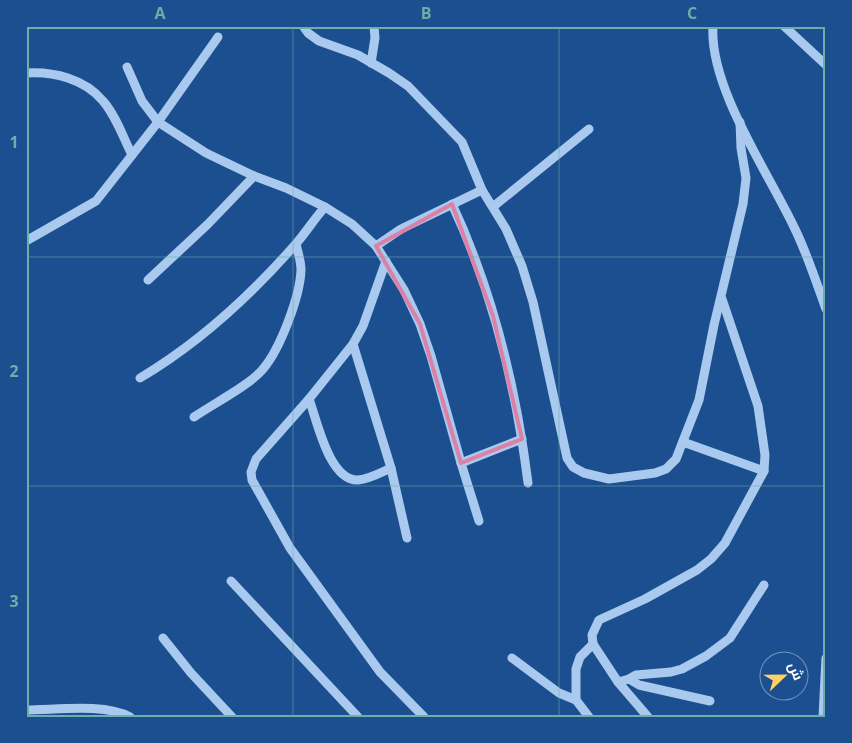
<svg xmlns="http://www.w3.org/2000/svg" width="852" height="743" font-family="'Open Sans',Cairo,sans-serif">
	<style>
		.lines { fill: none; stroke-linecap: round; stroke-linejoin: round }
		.minor { stroke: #a9c9ee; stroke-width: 9 }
		.marked { fill: none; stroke: #dd80a5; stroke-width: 4; stroke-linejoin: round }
		.grid { fill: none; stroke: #6fada8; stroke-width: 1; stroke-opacity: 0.55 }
		.neatline { fill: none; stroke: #6fada8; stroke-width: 2 }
		.grid-label { font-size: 16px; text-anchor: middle; font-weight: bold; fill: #6fada8 }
	</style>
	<rect width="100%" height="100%" fill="#1b4f8f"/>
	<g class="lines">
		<g class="minor">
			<path d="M303,26L308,33L319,41L358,55L389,73L408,86L462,142L482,190L506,229L522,266L533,302L567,458L573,467L584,473L609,479L655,473L666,469L676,459L699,400L714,325L743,204L746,178L741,148L740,122"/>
			<path d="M713,26C709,87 768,172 794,227C807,253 816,282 826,309"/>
			<path d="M784,26L826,65"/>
			<path d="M371,63L375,38L374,26"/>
			<path d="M127,67L142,101L158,122L206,153L254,176L286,188L325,207L352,224L376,246L404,290L420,324L431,356L461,463L479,521"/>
			<path d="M26,73C53,71 85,79 103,101C116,116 123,137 132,155"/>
			<path d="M452,204C493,292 516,387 528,483"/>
			<path d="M494,206L589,129"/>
			<path d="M26,241L96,201L158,122L218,37"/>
			<path d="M376,246L401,229L482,190"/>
			<path d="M386,261L363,326L353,344L309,399L256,459L251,472L252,480L290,548L380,672L424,717"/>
			<path d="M148,280L208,224L254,176"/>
			<path d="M353,344L391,468L407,538"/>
			<path d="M140,378C199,343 249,297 294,246C305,234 314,219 325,207"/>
			<path d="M309,399C317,420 329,481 358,480C370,479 380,473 391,468"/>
			<path d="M194,417C213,404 250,385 263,369C280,349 300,297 301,270C301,261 298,253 296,244"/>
			<path d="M683,442L764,471"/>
			<path d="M461,463L522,439"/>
			<path d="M231,581L358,717"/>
			<path d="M163,638L191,673L232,717"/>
			<path d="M593,644L592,635L599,620L645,599L697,570L711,559L725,543L764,471L765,455L758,406L722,299"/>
			<path d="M512,658L559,693L576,700"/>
			<path d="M629,679L639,685L710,701"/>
			<path d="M618,682L629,679L636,675L671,672L682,669L706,656L730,638L764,585"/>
			<path d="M26,710C56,710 104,703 130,717"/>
			<path d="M589,717L576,700V669L580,657L593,644L618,682L648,717"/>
			<path d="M823,717L826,658"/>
		</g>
	</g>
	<path class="marked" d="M452,204L493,316L522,439L461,463L420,324L376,246Z"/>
	<path class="grid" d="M293,26V717M559,26V717M26,257H826M26,486H826"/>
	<rect width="852" height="743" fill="none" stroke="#1b4f8f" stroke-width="55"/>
	<g transform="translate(784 676) rotate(68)"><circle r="24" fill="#1b4f8f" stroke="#7695bc"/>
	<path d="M0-4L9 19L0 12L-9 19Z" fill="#ffd166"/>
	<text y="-8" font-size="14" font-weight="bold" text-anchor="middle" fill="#ffffff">ش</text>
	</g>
	<rect x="28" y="28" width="796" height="688" class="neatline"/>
	<g class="grid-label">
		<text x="160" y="19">A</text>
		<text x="426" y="19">B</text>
		<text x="692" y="19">C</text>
		<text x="14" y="148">1</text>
		<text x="14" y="377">2</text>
		<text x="14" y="607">3</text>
	</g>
</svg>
